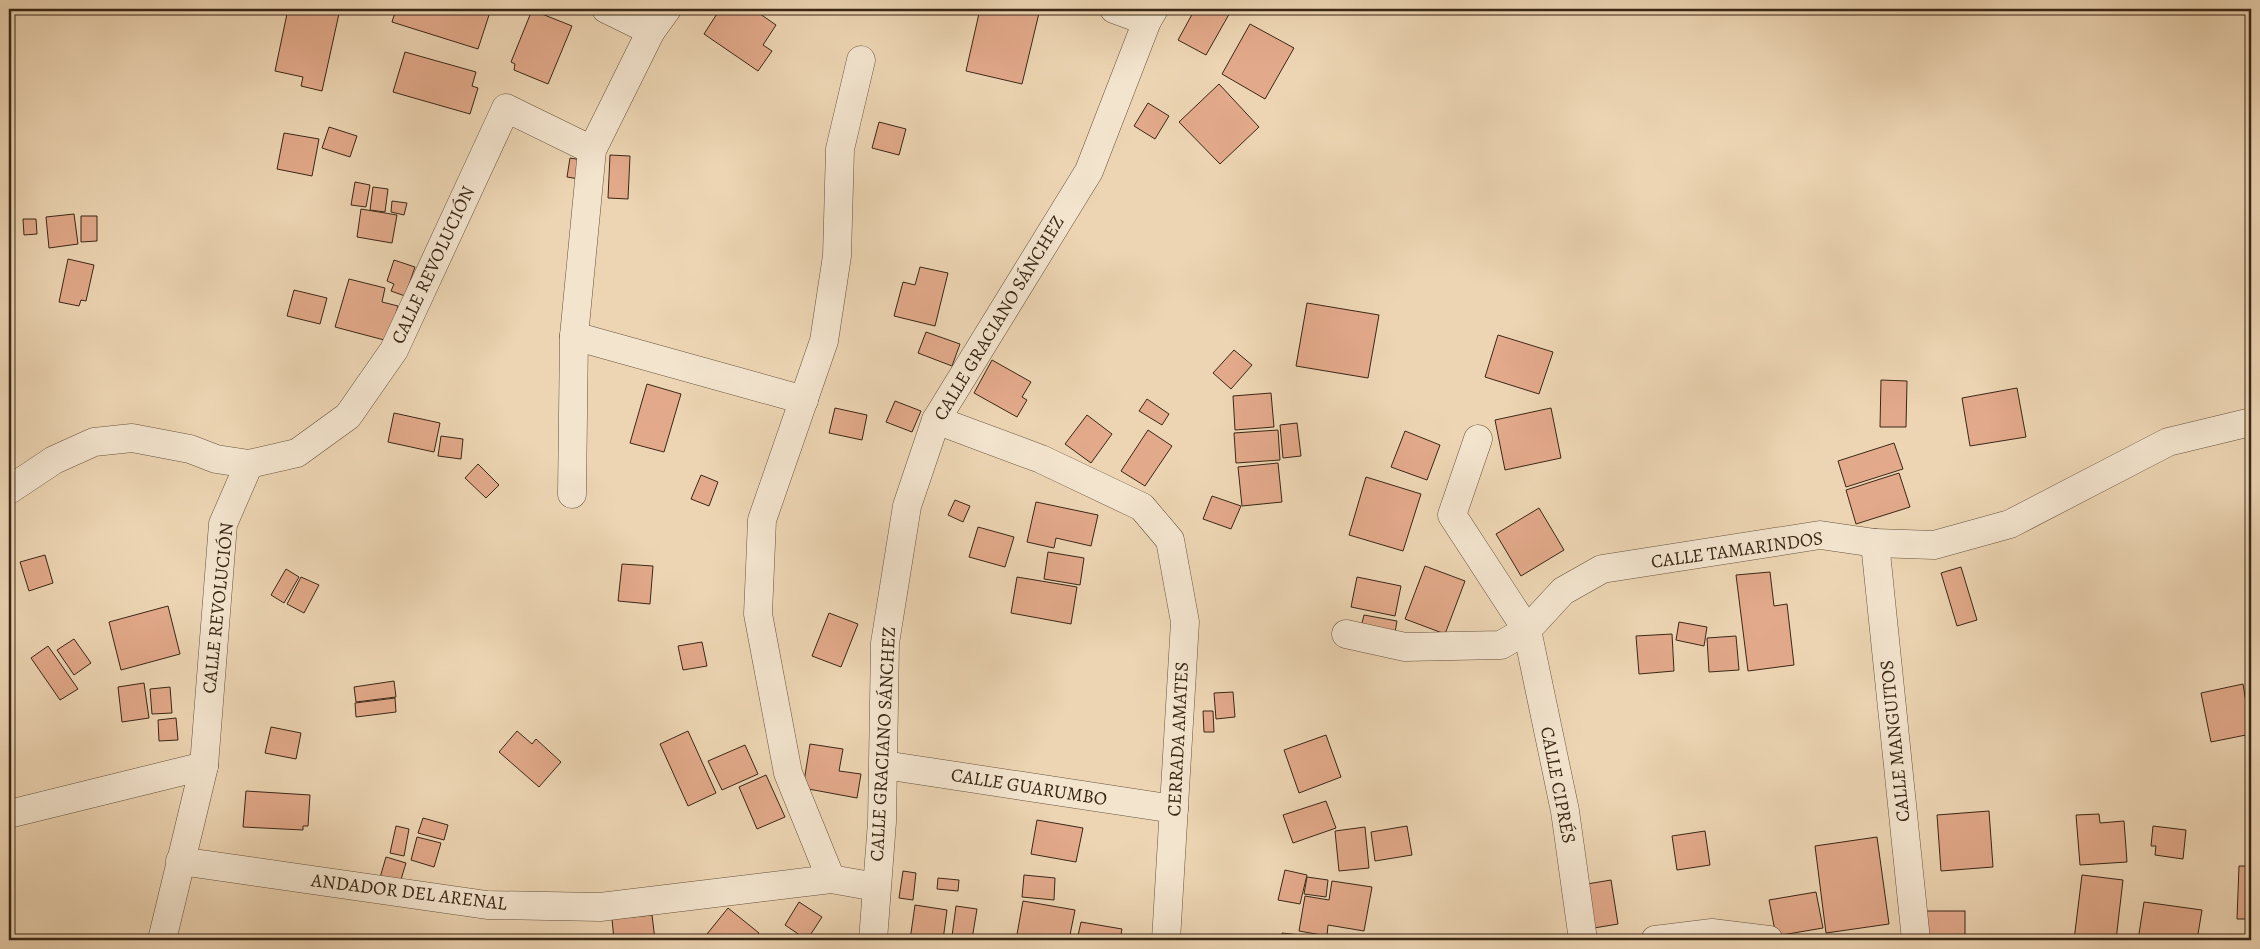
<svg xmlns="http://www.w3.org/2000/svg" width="2260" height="949" font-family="Alegreya,serif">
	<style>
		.building { fill: #e2a98a; stroke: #3a2716 }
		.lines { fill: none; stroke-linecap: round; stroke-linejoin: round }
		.minor-casing { stroke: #67523d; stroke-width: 29 }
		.tertiary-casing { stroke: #67523d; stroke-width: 29 }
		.minor { stroke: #f3e4ce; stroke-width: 28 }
		.tertiary { stroke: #f3e4ce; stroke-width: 28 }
		.labels { text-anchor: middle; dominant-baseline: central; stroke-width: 4; stroke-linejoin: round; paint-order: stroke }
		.street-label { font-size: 19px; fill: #3a2716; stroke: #f3e4ce }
	</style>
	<rect width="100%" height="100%" fill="#edd5b3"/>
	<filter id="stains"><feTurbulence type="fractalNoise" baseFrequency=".004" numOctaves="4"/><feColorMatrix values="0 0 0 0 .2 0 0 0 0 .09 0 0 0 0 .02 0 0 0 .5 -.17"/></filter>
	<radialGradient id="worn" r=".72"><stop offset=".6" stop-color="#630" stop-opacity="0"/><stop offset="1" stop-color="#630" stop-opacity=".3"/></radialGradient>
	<g class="building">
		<path d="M288,9H340L322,91L301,86L303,77L275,71Z"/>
		<path d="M396,9H481L490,12L478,49L392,22Z"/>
		<path d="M720,9H753L776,25L763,45L772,51L758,71L704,34Z"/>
		<path d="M980,9H1040L1022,84L966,71Z"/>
		<path d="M1195,9H1232L1206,55L1178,40Z"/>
		<path d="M532,10L572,26L548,84L514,70L515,64L511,62Z"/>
		<path d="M1250,24L1294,48L1265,99L1222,74Z"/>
		<path d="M405,52L476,72L472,86L478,88L470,114L393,92Z"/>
		<path d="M1219,84L1259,127L1220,164L1179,122Z"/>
		<path d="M1148,103L1169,116L1155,139L1134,126Z"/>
		<path d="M879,122L906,129L899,155L872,148Z"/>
		<path d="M329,127L357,136L350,157L322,148Z"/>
		<path d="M284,133L319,139L312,176L277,169Z"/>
		<path d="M610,155L630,156L628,199L608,198Z"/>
		<path d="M570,158L582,160L579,179L567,177Z"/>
		<path d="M355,182L370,185L366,207L351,205Z"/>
		<path d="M373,187L388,189L385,212L370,210Z"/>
		<path d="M392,201L407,203L404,215L391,212Z"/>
		<path d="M361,209L397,215L392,243L357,237Z"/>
		<path d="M74,214L78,244L49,248L46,217Z"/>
		<path d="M81,216H97V241L81,242Z"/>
		<path d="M23,219H36L37,234L24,235Z"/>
		<path d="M68,259L94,265L86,301L81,300L79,306L59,302Z"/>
		<path d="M394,260L415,267L405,296L391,291L394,284L387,281Z"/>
		<path d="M920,267L948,273L935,326L894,316L903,282L915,285Z"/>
		<path d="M349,279L385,288L382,302L398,306L388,341L335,327Z"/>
		<path d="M294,290L327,298L320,324L287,316Z"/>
		<path d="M1307,303L1379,315L1368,378L1296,366Z"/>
		<path d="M926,332L960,344L952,366L918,353Z"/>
		<path d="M1498,335L1553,352L1539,394L1485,377Z"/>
		<path d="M1234,350L1252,365L1231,389L1213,373Z"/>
		<path d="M992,360L1031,382L1022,397L1027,400L1017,417L974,393Z"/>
		<path d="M1881,380L1907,381L1906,427H1880Z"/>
		<path d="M647,384L681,394L664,452L630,443Z"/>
		<path d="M2017,388L2026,437L1970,446L1962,398Z"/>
		<path d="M1271,393L1274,427L1235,430L1233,396Z"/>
		<path d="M1147,399L1169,414L1162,425L1139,411Z"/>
		<path d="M895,401L921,411L912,432L886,422Z"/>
		<path d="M835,408L867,415L862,440L829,433Z"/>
		<path d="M1551,408L1561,458L1505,470L1495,420Z"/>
		<path d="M394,413L440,423L434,452L388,442Z"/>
		<path d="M1087,415L1112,434L1091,463L1065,444Z"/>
		<path d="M1297,423L1301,456L1283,458L1280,425Z"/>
		<path d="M1148,430L1172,446L1145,486L1121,471Z"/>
		<path d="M1278,430L1280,460L1236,463L1234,433Z"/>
		<path d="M1405,431L1440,445L1427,480L1391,467Z"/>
		<path d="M441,436L463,439L461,459L438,456Z"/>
		<path d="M1894,443L1903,469L1846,487L1838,461Z"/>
		<path d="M1278,463L1282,502L1242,506L1238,467Z"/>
		<path d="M478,464L499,485L486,498L465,478Z"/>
		<path d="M1899,473L1910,507L1856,524L1846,490Z"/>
		<path d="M701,475L718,482L709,506L691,499Z"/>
		<path d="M1366,477L1421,494L1403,551L1349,535Z"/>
		<path d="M1212,496L1241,506L1231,529L1203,519Z"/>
		<path d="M955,500L970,506L963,522L948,515Z"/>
		<path d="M1036,502L1098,515L1091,546L1056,538L1054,548L1027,542Z"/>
		<path d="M1539,508L1564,550L1521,576L1496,534Z"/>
		<path d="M978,527L1014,537L1005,567L969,557Z"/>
		<path d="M1048,552L1084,558L1080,585L1044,579Z"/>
		<path d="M45,555L53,583L29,591L20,562Z"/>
		<path d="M622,564L653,566L650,604L618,601Z"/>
		<path d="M1425,566L1465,581L1445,634L1405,619Z"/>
		<path d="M1961,567L1977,620L1957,626L1941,573Z"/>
		<path d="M286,569L299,577L284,603L271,595Z"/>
		<path d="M1770,572L1774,606L1787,604L1794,665L1748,671L1736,575Z"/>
		<path d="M301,577L319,585L304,613L287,604Z"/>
		<path d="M1017,577L1077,587L1071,624L1011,613Z"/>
		<path d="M1357,577L1401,586L1395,616L1351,607Z"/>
		<path d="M168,606L180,654L121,670L109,622Z"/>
		<path d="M829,613L858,624L841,667L812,656Z"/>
		<path d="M1364,615L1397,621L1394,638L1360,631Z"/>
		<path d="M1679,622L1707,627L1704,646L1676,640Z"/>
		<path d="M1672,634L1674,671L1639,674L1636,636Z"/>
		<path d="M1736,636L1739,670L1709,672L1707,638Z"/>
		<path d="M74,639L91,663L74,675L57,650Z"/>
		<path d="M702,642L707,666L683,670L678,646Z"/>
		<path d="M48,646L78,689L60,700L31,658Z"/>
		<path d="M394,681L396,697L356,702L354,687Z"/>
		<path d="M144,683L149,718L122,722L118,687Z"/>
		<path d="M2243,684L2251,734L2211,742L2201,693Z"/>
		<path d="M170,687L172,713L152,714L150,689Z"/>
		<path d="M1233,692L1235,717L1216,719L1214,693Z"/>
		<path d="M395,698L396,712L356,717L355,703Z"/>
		<path d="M1203,711H1213L1214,732H1204Z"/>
		<path d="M176,718L178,740L159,741L158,720Z"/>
		<path d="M271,727L301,733L296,759L265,753Z"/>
		<path d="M517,731L532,744L536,739L561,762L539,787L499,752Z"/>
		<path d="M688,731L716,793L688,806L660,744Z"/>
		<path d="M1326,735L1341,777L1299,793L1284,750Z"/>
		<path d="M810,744L843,749L839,771L861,774L857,798L803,788Z"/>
		<path d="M745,745L758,774L722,790L708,761Z"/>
		<path d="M766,775L785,817L757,829L739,787Z"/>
		<path d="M246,791L310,795L308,826H303V830L243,827Z"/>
		<path d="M1326,801L1336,828L1293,843L1283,815Z"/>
		<path d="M1989,811L1993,867L1941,871L1937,815Z"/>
		<path d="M2099,814L2100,823L2124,821L2127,862L2080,865L2076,815Z"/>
		<path d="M423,818L448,825L444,840L418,833Z"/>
		<path d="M1037,820L1083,828L1076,862L1031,854Z"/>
		<path d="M396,826L409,829L404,856L390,853Z"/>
		<path d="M1407,826L1412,855L1375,861L1371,832Z"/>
		<path d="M2153,826L2186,830L2183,859L2155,855L2156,846H2151Z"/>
		<path d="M1365,827L1369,868L1339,871L1335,831Z"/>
		<path d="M1705,831L1710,865L1677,870L1672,836Z"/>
		<path d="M417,837L441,843L434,867L411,860Z"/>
		<path d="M1877,837L1889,924L1826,933L1815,846Z"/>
		<path d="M386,857L406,863L399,886L379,881Z"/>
		<path d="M2239,866H2251V919H2237Z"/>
		<path d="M1285,870L1307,875L1300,904L1278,900Z"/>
		<path d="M903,871L916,873L913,900L899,898Z"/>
		<path d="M1024,875L1055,878L1054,900L1022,897Z"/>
		<path d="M2082,875L2123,880L2116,940H2074Z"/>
		<path d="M1307,877L1328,880L1326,897L1304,894Z"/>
		<path d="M938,878L959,880L958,891L937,889Z"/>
		<path d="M1611,880L1618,924L1588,929L1581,885Z"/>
		<path d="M1332,881L1372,887L1364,931L1328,925L1327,936L1299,931L1305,896L1329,900Z"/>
		<path d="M1816,892L1823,928L1776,936L1769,900Z"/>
		<path d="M1023,901L1075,910L1069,940H1016Z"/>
		<path d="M799,902L822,917L807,940L785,925Z"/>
		<path d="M2144,902L2202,910L2197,940H2138Z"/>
		<path d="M915,905L947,910L943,940H910Z"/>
		<path d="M956,906L977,909L972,939L952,936Z"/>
		<path d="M728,908L759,933L753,940H715L707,934Z"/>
		<rect x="1920" y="911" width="45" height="29"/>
		<path d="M652,915L655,940H614L612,919Z"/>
		<path d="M1081,922L1122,929L1120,940H1077Z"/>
		<path d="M1282,933L1300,935L1299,940H1282Z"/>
		<path d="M1301,935L1327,938V940H1301Z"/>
	</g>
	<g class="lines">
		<defs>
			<g id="minor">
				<path d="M606,9L651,31"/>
				<path d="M1114,9L1147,21"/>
				<path d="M574,336L804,400"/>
				<path d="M936,420L1041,459L1142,507L1170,540L1185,622L1166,940"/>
				<path d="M1478,439L1452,515L1527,630L1565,811L1583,940"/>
				<path d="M9,490L54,460L94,442L132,438L190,449L216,459L249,464"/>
				<path d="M572,494L574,336L592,150L651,31L667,9"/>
				<path d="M1875,543L1916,940"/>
				<path d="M1346,634L1405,647L1501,645L1527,630L1563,591L1602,569L1820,535L1875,543L1934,545L2010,524L2168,442L2251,422"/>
				<path d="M884,765L1174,809"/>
				<path d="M9,814L204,766"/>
				<path d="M180,861L487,905L600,907L831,879L876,887"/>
				<path d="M831,879L788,773L758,614L762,520L824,341L837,256L840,149L861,60"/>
				<path d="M162,940L204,766L223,524L249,464L297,453L348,416L394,350L506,108L592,150"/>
				<path d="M1655,940L1712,933L1769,940"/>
			</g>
			<path id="tertiary" d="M873,940L882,822L885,643L907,506L936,420L1089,171L1147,21L1154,9"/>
		</defs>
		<use href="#minor" class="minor-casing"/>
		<use href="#tertiary" class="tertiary-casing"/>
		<use href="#minor" class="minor"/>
		<use href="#tertiary" class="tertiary"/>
	</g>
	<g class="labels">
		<g class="street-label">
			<text transform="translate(433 265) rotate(-65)">CALLE REVOLUCIÓN</text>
			<text transform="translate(999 318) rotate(-59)">CALLE GRACIANO SÁNCHEZ</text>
			<text transform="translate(1737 550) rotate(-8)">CALLE TAMARINDOS</text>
			<text transform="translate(218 608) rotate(-84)">CALLE REVOLUCIÓN</text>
			<text transform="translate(1178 739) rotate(-87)">CERRADA AMATES</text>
			<text transform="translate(1895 741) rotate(-96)">CALLE MANGUITOS</text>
			<text transform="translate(883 744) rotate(-87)">CALLE GRACIANO SÁNCHEZ</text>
			<text transform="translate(1558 785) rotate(79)">CALLE CIPRÉS</text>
			<text transform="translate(1029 787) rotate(9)">CALLE GUARUMBO</text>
			<text transform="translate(409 892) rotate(7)">ANDADOR DEL ARENAL</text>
		</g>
	</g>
	<rect width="2260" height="949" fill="none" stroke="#edd5b3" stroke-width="30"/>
	<rect x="10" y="10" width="2240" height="929" fill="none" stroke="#3a2716" stroke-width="2.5"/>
	<rect x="15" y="15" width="2230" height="919" fill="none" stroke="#3a2716"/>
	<rect width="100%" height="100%" filter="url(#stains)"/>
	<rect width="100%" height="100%" fill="url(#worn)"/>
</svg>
